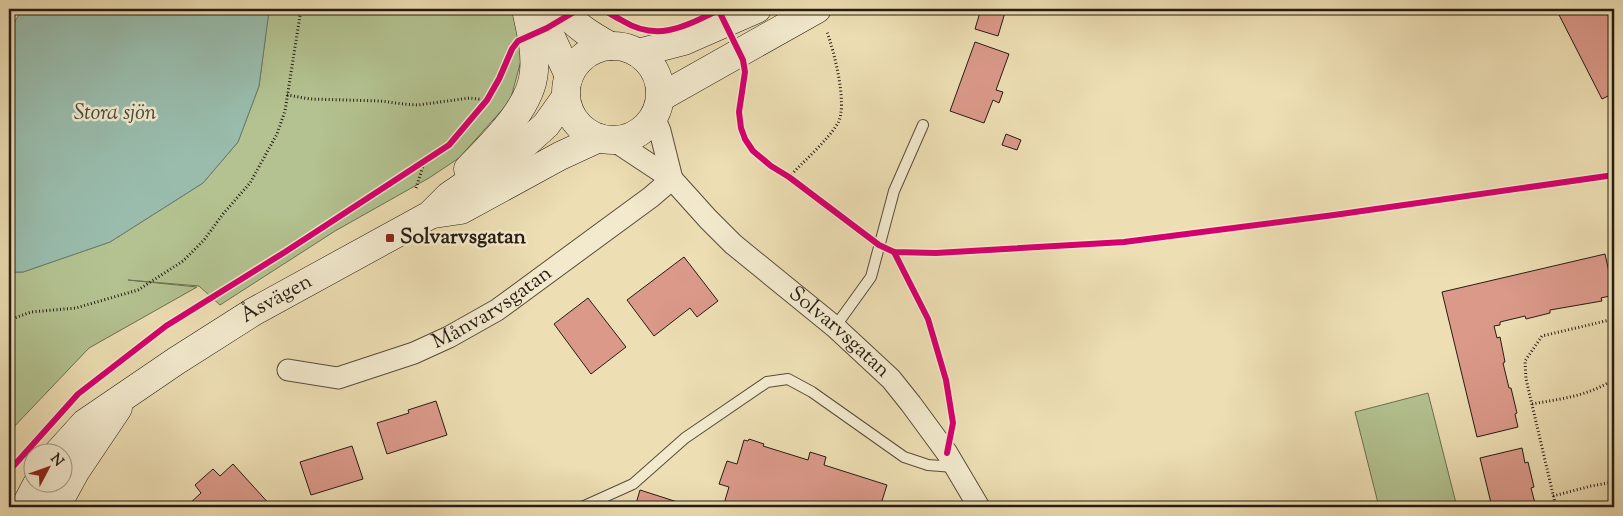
<svg xmlns="http://www.w3.org/2000/svg" width="1623" height="516" font-family="'Sorts Mill Goudy',serif">
	<style>
		.green { fill: #b3c290; stroke: #6c6f52 }
		.water { fill: #99bcac; stroke: #6b7c6f }
		.building { fill: #db9989; stroke: #261c13 }
		.lines { fill: none; stroke-linecap: round; stroke-linejoin: round }
		.lane-casing { stroke: #584c3b; stroke-width: 12 }
		.street-casing { stroke: #584c3b; stroke-width: 23 }
		.secondary-casing { stroke: #261c13; stroke-width: 29 }
		.path { stroke: #261c13; stroke-width: 3; stroke-dasharray: 1 2.5; stroke-linecap: butt }
		.lane { stroke: #f3eace; stroke-width: 10 }
		.street { stroke: #f3eace; stroke-width: 21 }
		.secondary { stroke: #f3eace; stroke-width: 28 }
		.cycleway-casing { stroke: #f3eace; stroke-width: 9 }
		.cycleway { stroke: #d6006c; stroke-width: 6 }
		.poi-dot { fill: #8f2418; stroke: #f3eace; stroke-width: 2 }
		.labels { text-anchor: middle; dominant-baseline: central; stroke-width: 5; stroke-linejoin: round; paint-order: stroke }
		.poi-label { font-size: 21px; font-weight: bold; fill: #261c13; stroke: #f3eace; text-anchor: start }
		.street-label { font-size: 21px; fill: #261c13; stroke: #f3eace }
		.water-label { font-size: 22px; font-style: italic; fill: #484c41; stroke: #f3eace }
	</style>
	<rect width="100%" height="100%" fill="#eddeb3"/>
	<filter id="stains"><feTurbulence type="fractalNoise" baseFrequency=".004" numOctaves="4"/><feColorMatrix values="0 0 0 0 .2 0 0 0 0 .09 0 0 0 0 .02 0 0 0 .5 -.17"/></filter>
	<radialGradient id="worn" r=".72"><stop offset=".6" stop-color="#630" stop-opacity="0"/><stop offset="1" stop-color="#630" stop-opacity=".3"/></radialGradient>
	<g class="green">
		<path d="M269,9H513L522,57L510,101L459,158L429,178L335,231L220,305L199,286L128,280L197,287L89,348L9,432V272H23L110,242L203,183L238,142L259,86Z"/>
		<path d="M1428,393L1457,507H1379L1355,412Z"/>
	</g>
	<path class="water" d="M22,9H269V11L259,86L238,142L203,183L110,242L23,272H9V32Z"/>
	<g class="building">
		<path d="M981,9H1006L998,36L975,29Z"/>
		<path d="M1556,9H1605L1614,27V93L1602,99Z"/>
		<path d="M975,42L1009,54L996,90L1003,92L999,103L993,100L984,123L950,111Z"/>
		<path d="M1006,134L1021,140L1017,150L1002,145Z"/>
		<path d="M1605,254L1614,295L1601,298L1602,301L1550,310V313L1526,319L1525,316L1500,322V325L1494,326L1497,338L1500,337L1505,362L1503,363L1509,388H1511L1517,413L1515,414L1518,427L1477,437L1442,292Z"/>
		<path d="M684,257L718,301L697,317L690,308L654,336L627,300Z"/>
		<path d="M588,298L626,347L591,374L554,324Z"/>
		<path d="M436,401L447,435L387,454L377,423L409,413L408,410Z"/>
		<path d="M749,439L764,444L763,446L808,460L810,452L826,457L824,465L887,485L880,507H723L729,487L719,484L727,461L737,464L744,440L748,441Z"/>
		<path d="M352,446L363,479L311,495L300,462Z"/>
		<path d="M1522,448L1525,463L1528,462L1534,487L1531,488L1536,507H1492L1480,458Z"/>
		<path d="M233,464L272,507H248L245,504L241,507H190L188,505L201,493L195,485L213,469L220,476Z"/>
		<path d="M640,490L693,507H635Z"/>
	</g>
	<g class="lines">
		<defs>
			<g id="lane">
				<path d="M835,327L871,277L894,191L923,125"/>
				<path d="M582,507L633,484L685,438L767,382L788,379L812,392L904,457L928,465L954,467"/>
			</g>
			<g id="street">
				<path d="M654,117L660,131L672,179"/>
				<path id="s1" d="M613,140L672,179L708,219L733,244L835,327L891,379L911,404L947,453L979,507"/>
				<path id="s2" d="M288,370L338,378L414,353L449,337L497,310L651,197L672,179"/>
			</g>
			<g id="secondary">
				<path d="M541,9L547,28L569,76"/>
				<path d="M562,9C575,26 592,36 610,46"/>
				<circle cx="613" cy="93" r="47"/>
				<path d="M638,53L684,41L757,9"/>
				<path d="M661,97L817,9"/>
				<path d="M468,169C492,144 532,107 534,71C536,50 530,29 526,9"/>
				<path d="M434,214L461,210L560,156L599,138"/>
				<path id="s3" d="M57,454L85,423L176,361L253,312L430,215L449,196L526,143L546,125L566,97"/>
				<path d="M25,507L37,484"/>
				<path d="M56,507L75,472L118,408"/>
			</g>
		</defs>
		<use href="#lane" class="lane-casing"/>
		<use href="#street" class="street-casing"/>
		<use href="#secondary" class="secondary-casing"/>
		<g class="path">
			<path d="M287,95L310,99L381,101L403,104L418,105L469,98L487,100"/>
			<path d="M789,177C803,162 828,140 838,123C848,105 834,51 827,32"/>
			<path d="M416,188L425,160"/>
			<path d="M9,320L31,312L76,308L138,290L183,261L204,240L223,214L250,183L277,134L285,111L301,9"/>
			<path d="M1532,404C1560,399 1589,396 1614,379"/>
			<path d="M1553,496L1591,486L1614,482"/>
			<path d="M1556,507L1526,379L1525,361L1542,336L1614,319"/>
		</g>
		<use href="#lane" class="lane"/>
		<use href="#street" class="street"/>
		<use href="#secondary" class="secondary"/>
		<defs>
			<g id="cycleway">
				<path d="M603,9C609,14 616,17 623,21C659,43 687,25 721,9"/>
				<path d="M718,9L743,60L745,72L739,112L741,128L745,139L753,151L771,166L789,177L879,245L894,252L936,253L1124,242L1334,215L1614,175"/>
				<path d="M894,252L928,319L946,380L953,423L947,453"/>
				<path d="M9,471L78,394L166,326L285,252L449,145L487,100L499,79L512,49L518,41L547,28L579,9"/>
			</g>
		</defs>
		<use href="#cycleway" class="cycleway-casing"/>
		<use href="#cycleway" class="cycleway"/>
	</g>
	<rect class="poi-dot" x="385" y="233" width="10" height="10" rx="2.5"/>
	<g class="labels">
		<g class="poi-label">
			<text x="400" y="238">Solvarvsgatan</text>
		</g>
		<g class="street-label">
			<text stroke="none"><textPath href="#s3" startOffset="270">Åsvägen</textPath></text>
			<text stroke="none"><textPath href="#s2" startOffset="221">Månvarvsgatan</textPath></text>
			<text stroke="none"><textPath href="#s1" startOffset="298">Solvarvsgatan</textPath></text>
		</g>
		<g class="water-label">
			<text x="115" y="114">Stora sjön</text>
		</g>
	</g>
	<rect width="1623" height="516" fill="none" stroke="#eddeb3" stroke-width="30"/>
	<rect x="10" y="10" width="1603" height="496" fill="none" stroke="#261c13" stroke-width="2.5"/>
	<rect x="15" y="15" width="1593" height="486" fill="none" stroke="#261c13"/>
	<g transform="translate(48 468) rotate(49)"><circle r="24" fill="#f3eace" stroke="#a19883"/>
	<path d="M0-4L9 19L0 12L-9 19Z" fill="#8f2418"/>
	<text y="-8" font-size="14" font-weight="bold" text-anchor="middle" fill="#261c13">N</text>
	</g>
	<rect width="100%" height="100%" filter="url(#stains)"/>
	<rect width="100%" height="100%" fill="url(#worn)"/>
</svg>
